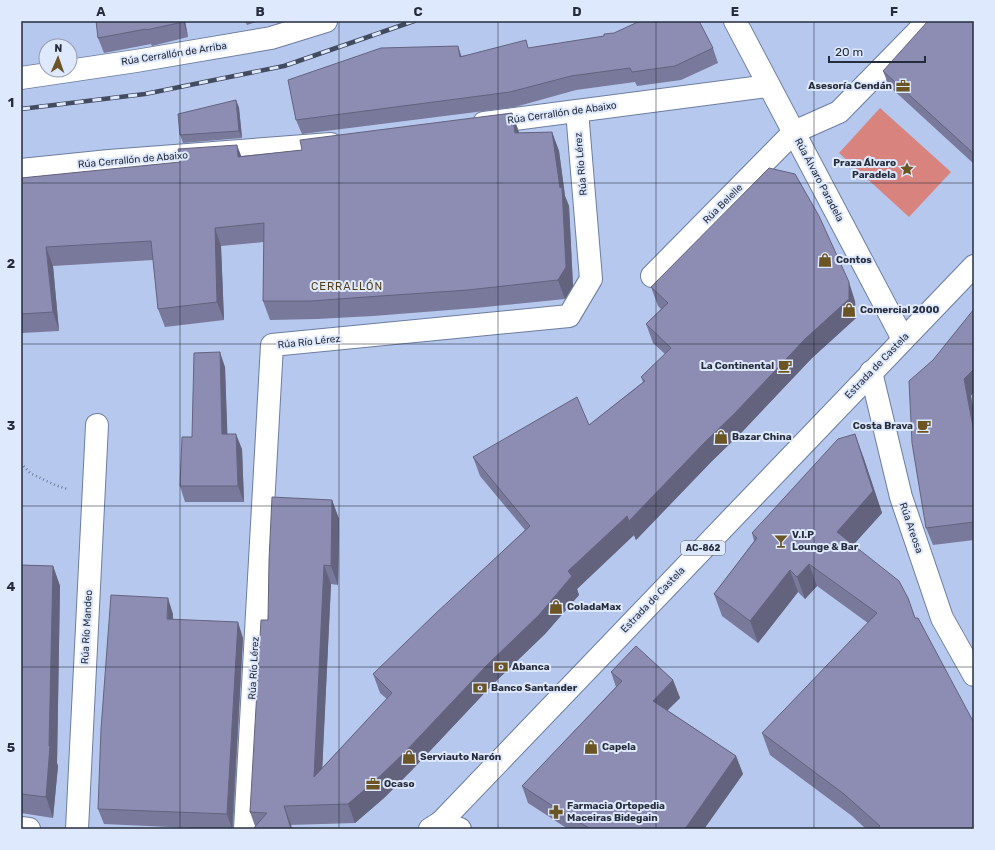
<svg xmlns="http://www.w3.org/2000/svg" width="995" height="850" font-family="Rubik,sans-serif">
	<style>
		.green { fill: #d8837d }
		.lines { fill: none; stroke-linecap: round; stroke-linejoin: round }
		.minor-casing { stroke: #6c7d9f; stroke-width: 24 }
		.primary-casing { stroke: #6c7d9f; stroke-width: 24 }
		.path { stroke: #6e7a95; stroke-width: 2.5; stroke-dasharray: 1 3; stroke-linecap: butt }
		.minor { stroke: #fff; stroke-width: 22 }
		.primary { stroke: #fff; stroke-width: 22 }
		.rail-casing { stroke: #424b5f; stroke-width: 4.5 }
		.rail { stroke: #dfe9fd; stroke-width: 3; stroke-dasharray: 9; stroke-linecap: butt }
		.wall { fill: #79799b }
		.shaded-wall { fill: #63637e }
		.building { fill: #8d8db4; stroke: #63637e }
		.grid { fill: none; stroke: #252c3b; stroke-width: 1; stroke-opacity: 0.55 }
		.labels { text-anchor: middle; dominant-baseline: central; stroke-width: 4; stroke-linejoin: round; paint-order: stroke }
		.shield { fill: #dfe9fd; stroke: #5d6575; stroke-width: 1 }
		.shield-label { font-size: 9px; font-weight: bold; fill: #252c3b }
		.street-label { font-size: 10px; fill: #252c3b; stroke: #dfe9fd }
		.poi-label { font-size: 10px; font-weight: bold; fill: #252c3b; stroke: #dfe9fd; text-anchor: start }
		.neighbourhood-label { font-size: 11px; letter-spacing: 1px; fill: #503e17; stroke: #dfe9fd }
		.neatline { fill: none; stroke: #252c3b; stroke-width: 1.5 }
		.grid-label { font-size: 13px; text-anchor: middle; font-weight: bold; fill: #252c3b }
	</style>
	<rect width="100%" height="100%" fill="#b6c8ee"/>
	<path class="green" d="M880,108L951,172L909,217L839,153Z"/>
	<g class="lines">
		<defs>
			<g id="minor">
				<path d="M735,21L903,339"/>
				<path d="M21,78L136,61L271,38L326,21"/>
				<path d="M484,123L768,86"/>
				<path d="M21,170L109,161L331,144"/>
				<path d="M652,276L794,132L839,112L928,21"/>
				<path d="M871,372L901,497L942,618L974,675"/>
				<path d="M441,822L460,829"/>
				<path d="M21,828L29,829"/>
				<path d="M77,829L97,425"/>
				<path d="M245,829L272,345L569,316L591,279L577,111"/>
			</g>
			<path id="primary" d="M430,829L441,822L974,266"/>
		</defs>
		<use href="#minor" class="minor-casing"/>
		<use href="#primary" class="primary-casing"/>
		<path class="path" d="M21,463L30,473L55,485L67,489"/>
		<use href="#minor" class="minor"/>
		<use href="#primary" class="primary"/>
		<defs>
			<path id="rail" d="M21,109L145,94L284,66L414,21"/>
		</defs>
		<use href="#rail" class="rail-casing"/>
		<use href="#rail" class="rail"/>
	</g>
	<g class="wall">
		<path d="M96,21H185L188,37L152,46L151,44L104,53L98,38Z"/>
		<path d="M245,21H259L247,25Z"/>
		<path d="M974,21V164L889,86L883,71Z"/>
		<path d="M529,48H713L718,63L681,80L637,86L635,82L576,90L515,107L302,134L296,120L461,56Z"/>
		<path d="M236,100L239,108L242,138L183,143L180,135Z"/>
		<path d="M512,113L519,133L552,132L559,151L565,196L569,206L573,286L565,299L475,308L373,316L317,319L270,320L263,301L264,242L221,246L224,320L165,327L158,309L153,260L53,266L59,331L22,333L21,332V178L302,150Z"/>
		<path d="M651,287L855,301L856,318L812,358L742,432L712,461L636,540L634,535L577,589L579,595L545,634L493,684L412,770L384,798L355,823L255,826L250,812L268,620L332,500L339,519L338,585L331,584L322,768L387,699L380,693L373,674L525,530L480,476L473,457L589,425L643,382L641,377L665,354L653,343L646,324L661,309L658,306Z"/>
		<path d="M933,360L971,396L974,414V540L933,545L926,528Z"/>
		<path d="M225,367L227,434L242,449L244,502H185L180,486L192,437Z"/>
		<path d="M863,456L882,513L853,545L908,598L915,618L974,829H866L852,816L770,755L762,733L868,623L817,586L805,599L798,592L758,643L722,616L714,594L754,541L752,533Z"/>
		<path d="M21,565L53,566L60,586L57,763L58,766L53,818L21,813Z"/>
		<path d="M173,614V619L243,638L233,829H213L104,824L98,809Z"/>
		<path d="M611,672L673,680L680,698L667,710L736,756L743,774L704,829H568L528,803L522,786L616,687Z"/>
	</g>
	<g class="shaded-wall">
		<path d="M183,21H185L188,37Z"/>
		<path d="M458,46L463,61L460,57Z"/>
		<path d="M236,100L239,108L242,138L239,131Z"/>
		<path d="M512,113L519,132L522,152L515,133Z"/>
		<path d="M552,132L559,151L565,196L569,206L573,286L565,299L558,280L560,188Z"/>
		<path d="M237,145L244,163L238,157Z"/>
		<path d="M215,228L221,246L224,320L217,302Z"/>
		<path d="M46,247L53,266L59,331L53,312Z"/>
		<path d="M849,282L855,301L856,318L812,358L742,432L712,461L636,540L629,521Z"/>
		<path d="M220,352L225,367L228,450L222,434Z"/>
		<path d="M974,369V392L971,396L974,414V432L964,379Z"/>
		<path d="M236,434L242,449L244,502L238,486Z"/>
		<path d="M855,434L863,456L882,513L845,554L837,532Z"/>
		<path d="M332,500L339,519L338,585L331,566Z"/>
		<path d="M627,516L634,535L577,589L579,595L545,634L493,684L412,770L384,798L355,823L348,804L568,571Z"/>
		<path d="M809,564L817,586L805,599L797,577Z"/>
		<path d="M324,565L331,584L321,796L314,777Z"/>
		<path d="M53,566L60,586L57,763L58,766L53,818L46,797L49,746Z"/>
		<path d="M790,570L798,592L758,643L750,621Z"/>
		<path d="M168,598L173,614L172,634L167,619Z"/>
		<path d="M238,622L243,638L232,829L227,814Z"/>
		<path d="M673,680L680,698L659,719L653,701Z"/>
		<path d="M736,756L743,774L704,829H685Z"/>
		<path d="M284,806L291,824L292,829H291Z"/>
	</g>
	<g class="building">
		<path d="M96,21H183V22L146,30V29L98,38Z"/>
		<path d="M640,21H699L713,48L675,66L632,72L630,68L571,76L510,92L296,120L288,80L381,48L458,46L460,57L526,40L528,48L604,36V34L614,33Z"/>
		<path d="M928,21H974V152L973,153L883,71Z"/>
		<path d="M236,100L239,131L180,135L178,114Z"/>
		<path d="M512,113L515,133L552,132L560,188L562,187L566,267L558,280L468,290L366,297L311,301H263L264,223L215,228L217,302L158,309L151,241L46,247L53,312L21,314V178L180,162L178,149L237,145L238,157L302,150L300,140Z"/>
		<path d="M769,168L795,174L819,216L849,282V299L805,339L735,413L705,442L629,521L627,516L568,571L572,576L539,615L487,665L405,752L377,779L348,804L284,806L291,829H253L267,813L250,812L261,620H268L269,560L272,497L332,500L331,566L324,565L314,777L392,693L373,674L435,614L530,526L473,457L577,397L589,425L645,381L641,377L671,348L646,324L668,303L651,287Z"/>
		<path d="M974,309V369L964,379L974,432V522L926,528L912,443L909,381L933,360Z"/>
		<path d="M220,352L222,434H236L238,486H180L182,437H192L194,353Z"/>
		<path d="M855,434L873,491L837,532L899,581L908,598L915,618H918L974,723V829H877L880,826L844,794L762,733L877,613L809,564L797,577L790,570L750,621L714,594L757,538L752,533L838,439Z"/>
		<path d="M21,565L53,566L49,746H50L46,797L21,794Z"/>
		<path d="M111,595L168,598L167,619L238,622L227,814L98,809L101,729Z"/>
		<path d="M636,646L673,680L653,701L736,756L685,829H591L565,814L522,786L622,681L611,672Z"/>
	</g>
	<path class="grid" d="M180,21V829M339,21V829M498,21V829M656,21V829M814,21V829M21,183H974M21,344H974M21,506H974M21,667H974"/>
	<defs>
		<symbol id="office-bare" viewBox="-9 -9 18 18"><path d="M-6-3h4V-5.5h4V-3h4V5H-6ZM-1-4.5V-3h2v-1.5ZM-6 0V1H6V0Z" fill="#6b5524" stroke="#dfe9fd" stroke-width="2.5" paint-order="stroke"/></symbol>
		<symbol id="sight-bare" viewBox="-9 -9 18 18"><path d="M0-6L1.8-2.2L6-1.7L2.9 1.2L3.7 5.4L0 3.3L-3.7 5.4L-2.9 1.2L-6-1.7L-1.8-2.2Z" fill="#6b5524" stroke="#dfe9fd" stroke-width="2.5" paint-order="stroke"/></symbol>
		<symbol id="shop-bare" viewBox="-9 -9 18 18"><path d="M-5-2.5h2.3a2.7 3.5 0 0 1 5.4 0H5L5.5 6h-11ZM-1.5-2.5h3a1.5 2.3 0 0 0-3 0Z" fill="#6b5524" stroke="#dfe9fd" stroke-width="2.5" paint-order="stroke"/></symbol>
		<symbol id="cafe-bare" viewBox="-9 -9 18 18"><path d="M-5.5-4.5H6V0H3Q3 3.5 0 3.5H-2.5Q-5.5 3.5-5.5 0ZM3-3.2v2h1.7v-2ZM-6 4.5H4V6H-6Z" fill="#6b5524" stroke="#dfe9fd" stroke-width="2.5" paint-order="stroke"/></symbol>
		<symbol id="bar-bare" viewBox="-9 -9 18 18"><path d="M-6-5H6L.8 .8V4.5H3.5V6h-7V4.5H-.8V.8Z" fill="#6b5524" stroke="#dfe9fd" stroke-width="2.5" paint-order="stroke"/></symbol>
		<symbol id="bank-bare" viewBox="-9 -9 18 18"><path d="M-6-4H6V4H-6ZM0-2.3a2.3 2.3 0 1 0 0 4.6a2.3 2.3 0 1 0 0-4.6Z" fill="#6b5524" stroke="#dfe9fd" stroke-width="2.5" paint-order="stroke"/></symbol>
		<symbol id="pharmacy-bare" viewBox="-9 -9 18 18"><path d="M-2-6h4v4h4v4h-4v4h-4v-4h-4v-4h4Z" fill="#6b5524" stroke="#dfe9fd" stroke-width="2.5" paint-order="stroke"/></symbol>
	</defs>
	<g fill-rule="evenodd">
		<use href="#office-bare" x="893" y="76" width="20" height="20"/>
		<use href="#sight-bare" x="897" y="159" width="20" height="20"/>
		<use href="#shop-bare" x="815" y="250" width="20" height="20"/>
		<use href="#shop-bare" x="839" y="300" width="20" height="20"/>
		<use href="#cafe-bare" x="775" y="356" width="20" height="20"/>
		<use href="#cafe-bare" x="914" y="416" width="20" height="20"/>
		<use href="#shop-bare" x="711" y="427" width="20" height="20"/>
		<use href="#bar-bare" x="771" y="531" width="20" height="20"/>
		<use href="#shop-bare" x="546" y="597" width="20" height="20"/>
		<use href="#bank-bare" x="491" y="657" width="20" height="20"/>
		<use href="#bank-bare" x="470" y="678" width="20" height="20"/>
		<use href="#shop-bare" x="581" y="737" width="20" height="20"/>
		<use href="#shop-bare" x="399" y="747" width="20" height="20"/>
		<use href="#office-bare" x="363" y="774" width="20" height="20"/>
		<use href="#pharmacy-bare" x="546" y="802" width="20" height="20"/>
	</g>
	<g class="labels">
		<rect class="shield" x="681" y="541" width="44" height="14" rx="3"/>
		<g class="shield-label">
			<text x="703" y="548">AC-862</text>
		</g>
		<g class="street-label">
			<text transform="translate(174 54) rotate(-9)">Rúa Cerrallón de Arriba</text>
			<text transform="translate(562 113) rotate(-8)">Rúa Cerrallón de Abaixo</text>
			<text transform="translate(133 160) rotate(-5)">Rúa Cerrallón de Abaixo</text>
			<text transform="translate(581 164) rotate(-95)">Rúa Río Lérez</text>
			<text transform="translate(819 180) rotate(62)">Rúa Álvaro Paradela</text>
			<text transform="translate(723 204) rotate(-45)">Rúa Belelle</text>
			<text transform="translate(309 342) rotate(-6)">Rúa Río Lérez</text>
			<text transform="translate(877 366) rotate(-46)">Estrada de Castela</text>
			<text transform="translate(911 528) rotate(71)">Rúa Areosa</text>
			<text transform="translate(653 600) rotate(-46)">Estrada de Castela</text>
			<text transform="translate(87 627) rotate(-87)">Rúa Río Mandeo</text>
			<text transform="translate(254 668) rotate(-87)">Rúa Río Lérez</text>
		</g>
		<g class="poi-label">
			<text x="892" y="86" text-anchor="end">Asesoría Cendán</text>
			<text x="896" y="163" text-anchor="end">Praza Álvaro<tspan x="896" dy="12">Paradela</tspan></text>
			<text x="836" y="260">Contos</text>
			<text x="860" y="310">Comercial 2000</text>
			<text x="774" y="366" text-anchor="end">La Continental</text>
			<text x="913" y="426" text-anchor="end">Costa Brava</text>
			<text x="732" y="437">Bazar China</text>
			<text x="792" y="535">V.I.P<tspan x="792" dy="12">Lounge &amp; Bar</tspan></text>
			<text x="567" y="607">ColadaMax</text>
			<text x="512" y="667">Abanca</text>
			<text x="491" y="688">Banco Santander</text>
			<text x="602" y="747">Capela</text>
			<text x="420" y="757">Serviauto Narón</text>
			<text x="384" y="784">Ocaso</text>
			<text x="567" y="806">Farmacia Ortopedia<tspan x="567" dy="12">Maceiras Bidegain</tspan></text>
		</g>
		<g class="neighbourhood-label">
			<text x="347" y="286">CERRALLÓN</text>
		</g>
	</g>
	<rect width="995" height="850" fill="none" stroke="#dfe9fd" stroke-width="44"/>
	<g transform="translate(58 58) rotate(2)"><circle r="19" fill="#dfe9fd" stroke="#959daf"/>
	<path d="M0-3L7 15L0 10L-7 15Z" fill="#6b5524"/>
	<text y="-6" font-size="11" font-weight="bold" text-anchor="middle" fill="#252c3b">N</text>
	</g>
	<path d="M829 56v6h96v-6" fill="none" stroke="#252c3b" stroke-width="2"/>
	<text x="835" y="56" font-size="12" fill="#252c3b" stroke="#dfe9fd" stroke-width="3" paint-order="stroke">20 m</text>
	<rect x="22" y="22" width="951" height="806" class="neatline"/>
	<g class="grid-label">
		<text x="101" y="16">A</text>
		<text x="260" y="16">B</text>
		<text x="418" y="16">C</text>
		<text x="577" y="16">D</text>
		<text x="735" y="16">E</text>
		<text x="894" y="16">F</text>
		<text x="11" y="107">1</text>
		<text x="11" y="268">2</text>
		<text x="11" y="430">3</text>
		<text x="11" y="591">4</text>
		<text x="11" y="752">5</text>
	</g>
</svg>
